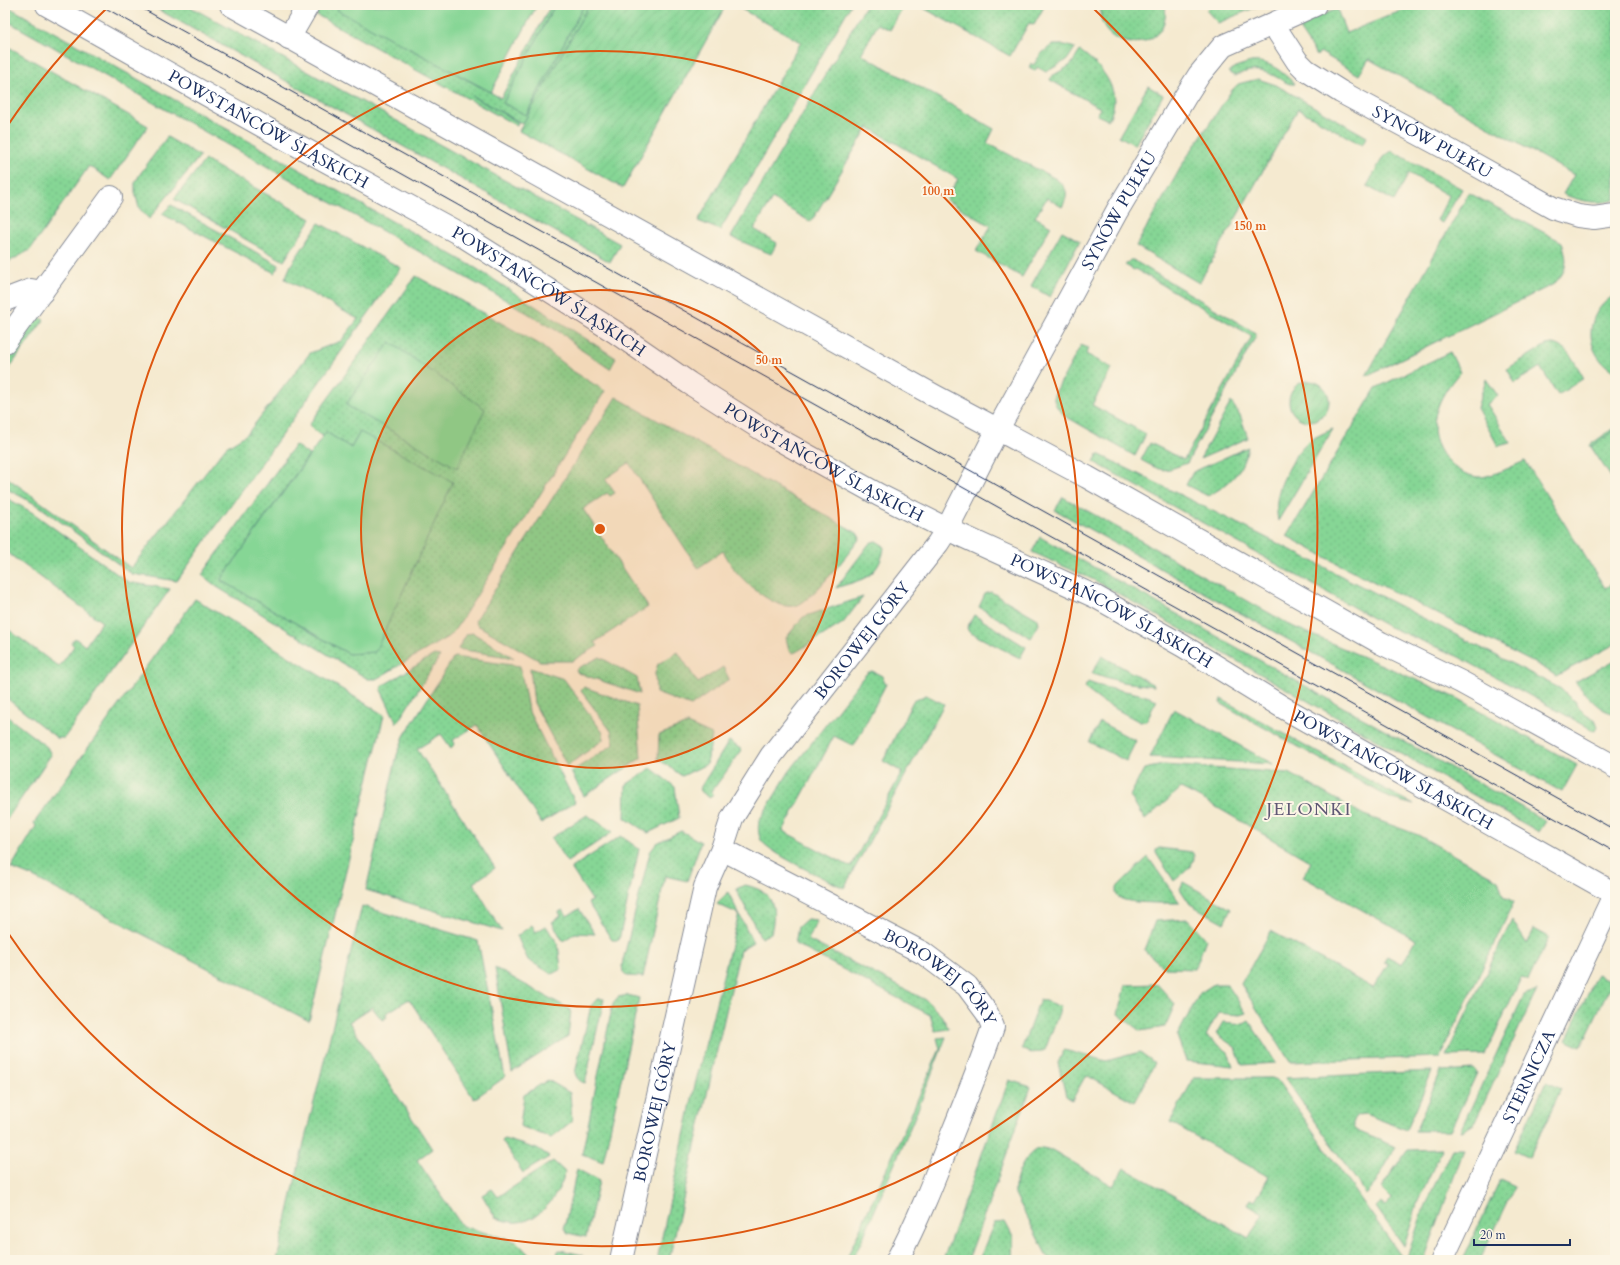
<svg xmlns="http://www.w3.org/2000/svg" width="1620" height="1265" font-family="Cardo,serif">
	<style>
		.grass { fill: url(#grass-dots); stroke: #50827a }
		.garden { fill: url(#garden-furrows); stroke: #50827a }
		.pitch { fill: #86d695; stroke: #50827a }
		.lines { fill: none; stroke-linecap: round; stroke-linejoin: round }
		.minor-casing { stroke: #888c97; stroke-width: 24 }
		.major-casing { stroke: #888c97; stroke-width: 24 }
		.minor { stroke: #fff; stroke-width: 22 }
		.major { stroke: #fff; stroke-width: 22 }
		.tram { stroke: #1b2f5e; stroke-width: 1 }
		.ring { fill: none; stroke: #de5710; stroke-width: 2 }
		.labels { text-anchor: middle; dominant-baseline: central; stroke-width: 4; stroke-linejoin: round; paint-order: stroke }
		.street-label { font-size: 17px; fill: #1b2f5e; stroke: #fcf5e5 }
		.neighbourhood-label { font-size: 18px; letter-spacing: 1px; fill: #5f5875; stroke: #fcf5e5 }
		.centre { fill: #de5710; stroke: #fcf5e5; stroke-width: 2 }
		.ring-label { font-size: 12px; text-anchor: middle; font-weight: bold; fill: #de5710; stroke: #fcf5e5; stroke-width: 4; stroke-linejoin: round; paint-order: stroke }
	</style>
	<defs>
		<pattern id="grass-dots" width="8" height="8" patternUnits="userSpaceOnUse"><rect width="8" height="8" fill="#86d695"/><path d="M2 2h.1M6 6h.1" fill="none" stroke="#73b883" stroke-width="1.8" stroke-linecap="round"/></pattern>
		<pattern id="garden-furrows" width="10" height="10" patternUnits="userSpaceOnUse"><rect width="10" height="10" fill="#86d695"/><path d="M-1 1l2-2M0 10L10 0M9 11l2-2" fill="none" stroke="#73b883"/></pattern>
	</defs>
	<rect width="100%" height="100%" fill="#fcf5e5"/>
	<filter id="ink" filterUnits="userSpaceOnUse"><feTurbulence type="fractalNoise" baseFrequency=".025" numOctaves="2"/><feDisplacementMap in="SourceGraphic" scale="8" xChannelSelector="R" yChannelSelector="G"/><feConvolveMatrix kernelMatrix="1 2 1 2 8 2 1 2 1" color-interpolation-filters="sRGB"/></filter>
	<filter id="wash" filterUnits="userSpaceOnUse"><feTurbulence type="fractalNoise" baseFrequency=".012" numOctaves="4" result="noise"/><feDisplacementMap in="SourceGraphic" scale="16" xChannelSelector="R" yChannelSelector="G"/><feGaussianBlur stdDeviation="0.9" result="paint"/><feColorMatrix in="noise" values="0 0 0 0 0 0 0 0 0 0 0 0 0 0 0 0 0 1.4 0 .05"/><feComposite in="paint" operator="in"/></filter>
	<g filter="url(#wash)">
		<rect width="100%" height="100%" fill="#f5ead0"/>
		<g class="grass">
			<path d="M5,5L474,267L616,358L610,369L580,349L564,335L504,299L5,20Z"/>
			<path d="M150,5H187L620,244L610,262Z"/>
			<path d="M320,5H340L338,10L501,98L551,5H555L503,103L526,115L584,5H589L523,124L472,96L518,122L517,126L315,14Z"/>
			<path d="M734,5H851L720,230L698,221L801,42Z"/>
			<path d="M866,5H904L890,30L878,24L861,54L994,129L987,143L1056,179C1068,189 1069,194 1062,207L1047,198L1035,217L1051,226L1022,277L976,251L991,226L946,200L958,179L868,127L811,222L772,199L754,229L777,243L771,254L731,237Z"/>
			<path d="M918,5H1045L1034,25L1029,23L1010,56Z"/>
			<path d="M1101,5H1165C1173,56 1093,55 1101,5Z"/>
			<path d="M1213,5H1261L1218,23L1206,10Z"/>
			<path d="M1416,5H1615V200C1598,205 1579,201 1563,194L1574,175L1369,59L1359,75L1320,52L1317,56L1299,29L1302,23L1337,9L1346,33Z"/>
			<path d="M5,45L148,126L110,180L89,166L30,250L5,264Z"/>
			<path d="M1080,51C1102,66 1125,93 1108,120L1097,115L1100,108L1050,80L1052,76L1071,65Z"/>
			<path d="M1251,62C1270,60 1282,72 1295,84C1289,85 1285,82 1280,79C1262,69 1253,68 1234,76L1228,72L1238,66Z"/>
			<path d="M1258,79L1276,85L1367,137L1362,145L1298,109L1199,283L1136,246L1185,160L1232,90L1238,84Z"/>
			<path d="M1148,86L1163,95L1135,145L1119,136Z"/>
			<path d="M167,137L200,156L149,219L139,208L135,192V183L140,174Z"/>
			<path d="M1392,151L1462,189L1442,223L1437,220L1449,196L1409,173L1394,201L1367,186L1383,157Z"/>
			<path d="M205,160L311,219L284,261L174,199Z"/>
			<path d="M1469,193L1562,242C1568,261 1568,270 1554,284L1366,376Z"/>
			<path d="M171,205L279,265L275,273L162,214Z"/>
			<path d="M319,223L401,268L177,581L132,574L39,506L5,488V476L131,568L226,447L247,434L310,353L341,341L358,319L285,279L291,265Z"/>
			<path d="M1062,231L1080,241L1050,297L1031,286Z"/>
			<path d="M1130,260H1133L1254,332L1256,336L1187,463C1162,472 1165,473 1141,460L1150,443L1184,460L1252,336L1135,269L1134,270L1125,265Z"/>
			<path d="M416,276L539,344L571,370L605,391L462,619L451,635L376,679H368L217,587L202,575L295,445L309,455L221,580L349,654L360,432L351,448L326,432L323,436L317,433L309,425Z"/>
			<path d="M1615,295V372C1583,354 1583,313 1615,295Z"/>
			<path d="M37,316L44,320L5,374V361Z"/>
			<path d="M1552,344C1568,345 1576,365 1584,378L1558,395L1540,367L1515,383L1507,369L1546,345Z"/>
			<path d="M1081,345L1088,348L1086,354L1112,368L1092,405L1146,434L1135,456L1065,416C1059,409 1053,405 1054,395Z"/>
			<path d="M1450,352L1460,372C1437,398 1422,430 1447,460C1454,469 1467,476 1479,477C1489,478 1515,465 1525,461L1605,588L1615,582V644L1556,676L1544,668L1327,558L1287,536L1376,388Z"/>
			<path d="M1486,379L1498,396L1487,404L1511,443L1498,446L1477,408Z"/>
			<path d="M616,397L857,533L860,538C849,553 813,599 798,605C778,613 746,584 734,569C730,564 727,557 723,551L698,568L629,463L605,479L615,493L610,496L607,493L583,509L648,607L595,642L598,646L572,661H540L477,625L475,621L479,615Z"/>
			<path d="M1231,402L1240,415L1248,438L1200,459Z"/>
			<path d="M1333,429L1278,521C1274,497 1280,484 1292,463C1294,459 1296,453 1300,450C1308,439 1322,434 1333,429Z"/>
			<path d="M1615,430V483L1591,447Z"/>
			<path d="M1248,447C1241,474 1231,483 1208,496L1186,485L1193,472Z"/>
			<path d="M1098,454L1283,546L1561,689L1571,699L1574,700L1576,702V705L1586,715L1596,721L1598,727L1595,731L1459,657L1385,625L1094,462Z"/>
			<path d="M5,497L33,513L128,582L170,589L64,738H57L5,697V627L59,667L74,646L71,643L75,638L85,646L102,622L5,551Z"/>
			<path d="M1063,497L1294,627L1419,681L1459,699L1577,765L1562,792L1055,510Z"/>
			<path d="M1040,537L1546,821L1539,832L1094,580L1032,552Z"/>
			<path d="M876,541L884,546C884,556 877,571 868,576C859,582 846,584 836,588L869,544L872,542Z"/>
			<path d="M991,592L1038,619L1039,624L1031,638L979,607L985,594Z"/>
			<path d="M863,597L843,623L796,652L793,653L789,650L786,638L803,617Z"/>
			<path d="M195,599L384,715L309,1021L33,877L11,868L36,826L34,823Z"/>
			<path d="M974,615L1026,647L1020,658L969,632L967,628Z"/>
			<path d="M473,633L514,658L458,649L467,634Z"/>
			<path d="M678,652L698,683L723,667L729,679L691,706L656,693L655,673L658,664Z"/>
			<path d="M434,655L440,656L397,723L381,690L382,686Z"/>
			<path d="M1102,656L1154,685V686L1122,682L1092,673Z"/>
			<path d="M454,657L520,666L528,710L575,802L541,823L477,725L453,740L455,744L451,748L441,734L417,749L495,868L473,883L502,931L366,890L397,755L404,736Z"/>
			<path d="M600,657L637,678L640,694L578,673L576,670L578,668Z"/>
			<path d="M1615,660V713C1599,713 1585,692 1575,682Z"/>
			<path d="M530,668L564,679L603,733V740L567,766L534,703Z"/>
			<path d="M872,671L882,676L886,684L854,746L834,736L783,831L851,867L902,772L883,761L913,701L926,695L944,704L844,888C826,879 770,854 761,840C758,834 758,828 759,821L789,772L860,681L867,673Z"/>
			<path d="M1088,682C1110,691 1135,690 1157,700L1146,721L1140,722L1101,701L1084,688Z"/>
			<path d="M584,687L637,706L641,758L584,796L571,772L614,744L611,731L581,691Z"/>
			<path d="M1221,699L1414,805L1392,799L1381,793L1220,703Z"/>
			<path d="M1174,709L1273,764L1150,757Z"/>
			<path d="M5,715L47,747L51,755L5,822Z"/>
			<path d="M1100,722L1136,741L1126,761L1089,742Z"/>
			<path d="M687,724L712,735L707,764L682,776L658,759L659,735Z"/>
			<path d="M729,741L742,750L712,791L713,794L710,798L699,790Z"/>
			<path d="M1163,765L1289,773L1364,815L1418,835L1498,880L1503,896L1514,902L1440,1057L1290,1062L1241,984L1271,931L1373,988L1388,964L1384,962L1387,956L1402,964L1416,940L1303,877L1311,862L1206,801L1181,788L1145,820L1130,796L1144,769Z"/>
			<path d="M651,768L675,787L679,818L648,833L625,818L626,785Z"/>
			<path d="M587,815L613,832L567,862L551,838Z"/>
			<path d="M681,831L701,842L687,881L665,876L643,977L627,976L623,972L622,965L650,852L657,843Z"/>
			<path d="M621,836L639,849L619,940H612L588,903L592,900L571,868Z"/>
			<path d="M1159,848L1192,852C1200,862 1181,875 1174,881L1156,853V850Z"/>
			<path d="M1148,857L1180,903C1167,903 1129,904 1120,898C1116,896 1115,891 1117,887Z"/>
			<path d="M1183,882L1231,909L1224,923L1190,904L1180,889Z"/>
			<path d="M745,885C774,891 777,907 771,933L761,938L736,889Z"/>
			<path d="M728,892L753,942L740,950L669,1260H657L695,1085L739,914L717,904Z"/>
			<path d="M362,906L478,941L505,1077L474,1099L409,999L385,1014L387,1017L382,1020L372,1007L349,1022L432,1149L417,1160L462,1226L517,1242L534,1260H277L302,1151Z"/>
			<path d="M579,909L595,934L575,933L563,941L552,922L561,916L559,912L563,910L567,916Z"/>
			<path d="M807,919L817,920L808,940L926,1000L941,1015L949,1029L935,1031L930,1015L795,944L798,927Z"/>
			<path d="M1188,919L1206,939L1195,969L1165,968L1144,950L1155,921Z"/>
			<path d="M1512,920L1527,944L1534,929L1549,937L1528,981L1521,978L1485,1055L1446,1056Z"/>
			<path d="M532,925L536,932L546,926L558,944L561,969L552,974L528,960L517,936Z"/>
			<path d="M495,968L571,1010L568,1036L512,1072Z"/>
			<path d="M1597,974L1612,982L1581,1047L1566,1040Z"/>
			<path d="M1157,984L1175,1004L1165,1027L1140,1031L1118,1014L1125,985Z"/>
			<path d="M1214,984H1227L1246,1013L1240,1015L1218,1013L1206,1036L1228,1052L1233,1066L1186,1061L1177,1036L1200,993Z"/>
			<path d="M1537,990L1474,1124L1464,1130L1460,1131L1524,995Z"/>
			<path d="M628,995L639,998L603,1162L582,1154L613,1003L618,997Z"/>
			<path d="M597,999H604L585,1083C579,1081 577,1079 575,1073L591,1006Z"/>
			<path d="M1040,999L1061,1007L1045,1050C1037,1053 1027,1055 1022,1048Z"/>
			<path d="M1249,1021L1276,1063L1242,1065L1235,1047L1216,1034L1223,1022L1244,1024Z"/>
			<path d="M946,1037L918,1109L860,1245L851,1260H846L940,1049L937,1038Z"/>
			<path d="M1064,1050L1106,1061L1140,1052L1155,1063L1134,1102L1086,1075L1072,1100L1066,1096L1058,1063Z"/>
			<path d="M1474,1069L1477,1073L1450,1131H1415L1441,1071Z"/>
			<path d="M1432,1071L1407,1130L1365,1114L1357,1115L1353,1120V1127L1357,1131L1396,1147L1375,1184L1366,1194L1285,1078Z"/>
			<path d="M1194,1078H1272L1277,1080L1401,1256L1399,1260H1049L1015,1194C1013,1180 1026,1149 1042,1148C1045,1148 1049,1150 1052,1150L1113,1186L1124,1168L1249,1238L1263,1214L1248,1205L1251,1199L1255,1201L1269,1177L1170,1122Z"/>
			<path d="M548,1080L570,1093L572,1121L551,1138L520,1126L524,1095Z"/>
			<path d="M1009,1080L1031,1087L968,1260H943Z"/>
			<path d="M1546,1082L1561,1089L1529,1158L1514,1151Z"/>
			<path d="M504,1139L537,1149L549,1157L523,1173L502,1141Z"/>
			<path d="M1442,1149L1418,1201L1404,1247L1376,1207L1380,1203L1385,1206L1392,1199L1381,1188L1407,1150Z"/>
			<path d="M1452,1149H1464L1424,1260H1406L1425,1205Z"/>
			<path d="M553,1161L565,1172C560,1193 542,1220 518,1222C511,1223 503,1220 496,1218L482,1195L492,1189L498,1197Z"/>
			<path d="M577,1169L599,1181L586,1237L568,1233L564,1229Z"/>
			<path d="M1500,1180L1515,1187L1481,1258L1479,1260H1462Z"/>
			<path d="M1005,1222L1013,1237L1012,1260H979L994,1223Z"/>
			<path d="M560,1250L583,1255L581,1260H556L558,1251Z"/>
		</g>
		<g class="garden">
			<path d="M589,5H726L623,188L519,131Z"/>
			<path d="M1052,45H1065L1075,48L1067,60L1046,72L1037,67L1035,71L1029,68L1031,63L1033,65L1034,64L1041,54Z"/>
			<circle cx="1309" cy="401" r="20"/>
			<path d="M1615,427V430L1591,447L1590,445Z"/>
		</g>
		<g class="pitch">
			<path d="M340,5H537L491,92L337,10Z"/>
			<path d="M555,5H584L526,115L503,103Z"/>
			<path d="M390,342L485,409L457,468L346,405Z"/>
			<path d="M326,432L351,448L360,432L453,482L375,652L349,654L221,580Z"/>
		</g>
	</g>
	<g filter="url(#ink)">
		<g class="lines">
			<defs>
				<g id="minor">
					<path id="s1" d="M1273,24L1297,61L1306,70L1341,92L1449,150L1553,208L1578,216L1594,218L1615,215"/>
					<path d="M289,38L308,5"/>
					<path d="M5,300L31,290L42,292"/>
					<path d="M5,342L111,197"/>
					<path id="s2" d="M722,849L923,953L967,986L987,1013L993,1027C980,1065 965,1102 950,1139C934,1180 918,1221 897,1260"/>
					<path id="s3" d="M621,1260L705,887L722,849L732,818L771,756L938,543L947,529L998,429L1117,211L1185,97L1199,75L1223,46L1315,5"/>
					<path id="s4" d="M1442,1260L1615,893"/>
				</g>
				<g id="major">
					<path id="s5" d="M47,5L282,137L460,234L615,332L689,383L769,434L879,495L947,529L1096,597L1183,646L1284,708L1615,894"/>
					<path d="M231,5L935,396L1087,477L1381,643L1461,682L1615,767"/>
				</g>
			</defs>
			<use href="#minor" class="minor-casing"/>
			<use href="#major" class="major-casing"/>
			<use href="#minor" class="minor"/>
			<use href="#major" class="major"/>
			<g class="tram">
				<path d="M100,5L1615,852"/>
				<path d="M136,5L1615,830"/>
			</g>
		</g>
	</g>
	<circle cx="600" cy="529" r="239" fill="#de5710" fill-opacity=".12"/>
	<g class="ring">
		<circle cx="600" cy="529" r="239"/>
		<circle cx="600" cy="529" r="478"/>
		<path d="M6 128A717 717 0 0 1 106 9M1094 9A717 717 0 1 1 6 930"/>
	</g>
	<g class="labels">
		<g class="street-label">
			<text stroke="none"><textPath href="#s5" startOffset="254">POWSTAŃCÓW ŚLĄSKICH</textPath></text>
			<text stroke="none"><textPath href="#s1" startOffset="202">SYNÓW PUŁKU</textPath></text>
			<text stroke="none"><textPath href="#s3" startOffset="1179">SYNÓW PUŁKU</textPath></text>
			<text stroke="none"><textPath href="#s5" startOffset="578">POWSTAŃCÓW ŚLĄSKICH</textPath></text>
			<text stroke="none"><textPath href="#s5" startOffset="902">POWSTAŃCÓW ŚLĄSKICH</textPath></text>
			<text stroke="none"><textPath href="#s5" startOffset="1226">POWSTAŃCÓW ŚLĄSKICH</textPath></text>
			<text stroke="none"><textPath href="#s3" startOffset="677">BOROWEJ GÓRY</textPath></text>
			<text stroke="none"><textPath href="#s5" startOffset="1550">POWSTAŃCÓW ŚLĄSKICH</textPath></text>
			<text stroke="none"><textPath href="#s2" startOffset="255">BOROWEJ GÓRY</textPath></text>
			<text stroke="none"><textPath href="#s4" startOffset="203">STERNICZA</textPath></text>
			<text stroke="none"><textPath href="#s3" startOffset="152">BOROWEJ GÓRY</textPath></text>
		</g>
		<g class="neighbourhood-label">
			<text x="1309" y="809">JELONKI</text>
		</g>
	</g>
	<circle cx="600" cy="529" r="6" class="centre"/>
	<g class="ring-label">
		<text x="938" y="195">100 m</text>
		<text x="1250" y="230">150 m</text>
		<text x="769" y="364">50 m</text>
	</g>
	<rect width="1620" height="1265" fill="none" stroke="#fcf5e5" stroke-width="20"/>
	<path d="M1474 1239v6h96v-6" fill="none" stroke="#1b2f5e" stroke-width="2"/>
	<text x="1480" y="1239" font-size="12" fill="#1b2f5e" stroke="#fcf5e5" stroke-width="3" paint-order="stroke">20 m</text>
</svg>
